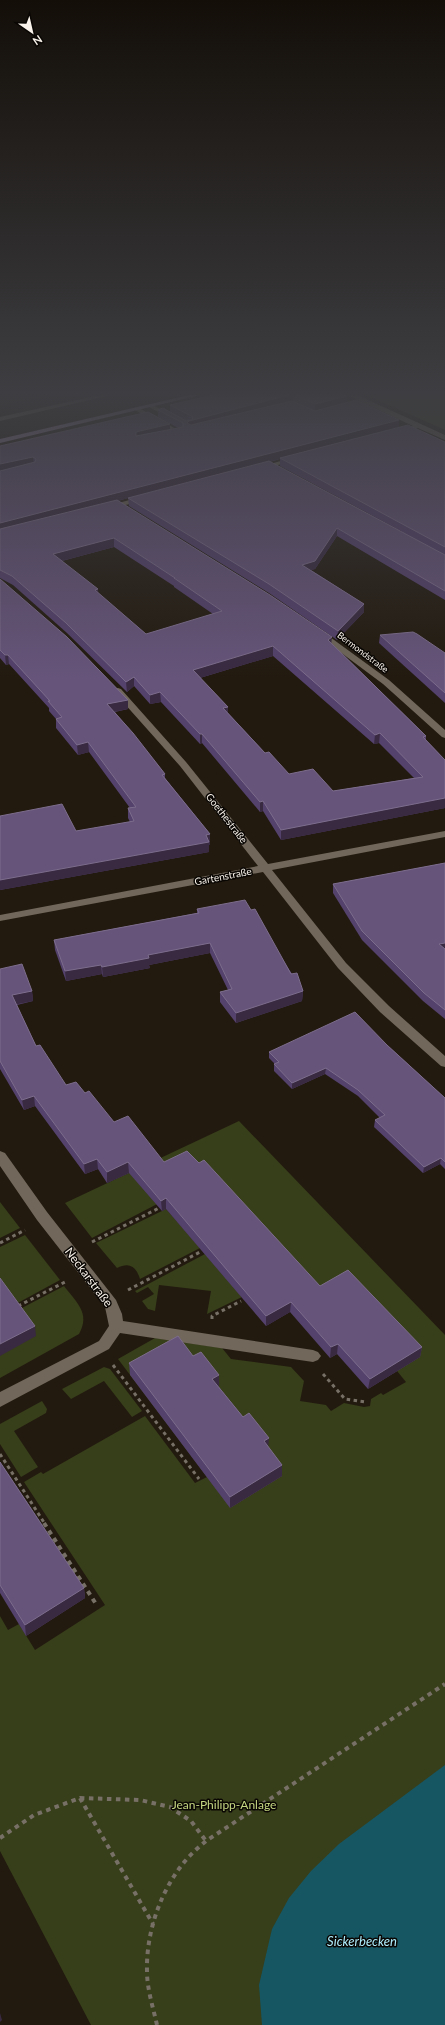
<svg xmlns="http://www.w3.org/2000/svg" width="445" height="2025" font-family="Lato,sans-serif">
	<style>
		.built { fill: #2d2110 }
		.green { fill: #373e1a }
		.water { fill: #165663 }
		.lines { fill: none; stroke-linecap: round; stroke-linejoin: round }
		.path-far1 { stroke: #777066; stroke-width: 3; stroke-dasharray: 3.5 3.5; stroke-linecap: butt }
		.path { stroke: #777066; stroke-width: 4; stroke-dasharray: 4.5 4.5; stroke-linecap: butt }
		.minor { fill: #71675a; fill-rule: evenodd }
		.major { fill: #a08cb2; fill-rule: evenodd }
		.wall { fill: #54416c; fill-rule: evenodd }
		.shaded-wall { fill: #392a41 }
		.building { fill: #66547a; stroke: #7d6d8c; fill-rule: evenodd }
		.labels { text-anchor: middle; dominant-baseline: central; stroke-width: 3; stroke-linejoin: round; paint-order: stroke }
		.far-street-label { font-size: 9px; fill: #f8f2ea; stroke: #090603 }
		.street-label { font-size: 10px; fill: #f8f2ea; stroke: #090603 }
		.near-street-label { font-size: 12px; fill: #f8f2ea; stroke: #090603 }
		.near-park-label { font-size: 12px; fill: #c6d782; stroke: #090603 }
		.near-water-label { font-size: 13px; font-style: italic; fill: #adecfc; stroke: #090603 }
	</style>
	<rect width="100%" height="100%" fill="#221a0f"/>
	<path class="built" d="M0,395H52L0,406Z"/>
	<g class="green">
		<path d="M372,395H445V430L368,396Z"/>
		<path d="M239,1121L445,1335V2025H91L0,1851V1616L8,1630L19,1624L35,1650L105,1605L24,1482L41,1472L43,1474L145,1416L195,1483L207,1477L118,1359L155,1338L222,1348L231,1359L291,1367L304,1381L300,1401L326,1405L331,1411L344,1403L364,1407L370,1406L371,1399L381,1393L383,1395L406,1382L397,1371L314,1299L161,1202L92,1238L65,1203Z"/>
		<path d="M0,1202L20,1228L0,1238Z"/>
		<path d="M166,1209L200,1248L140,1279C136,1266 129,1262 117,1268L96,1243Z"/>
		<path d="M25,1235L60,1280L14,1305L0,1286V1247Z"/>
		<path d="M205,1254L242,1297L207,1314L211,1291L159,1285L155,1311L148,1309L142,1301L154,1294L148,1287L137,1293L135,1291Z"/>
		<path d="M64,1286C76,1302 91,1313 79,1334L0,1378V1356L18,1310Z"/>
		<path d="M104,1367L110,1369L142,1411L132,1417L104,1381L71,1399L62,1389Z"/>
		<path d="M42,1401L47,1409L46,1413L14,1431L38,1467L21,1477L0,1444V1424Z"/>
	</g>
	<path class="water" d="M445,1765V2025H262L259,1985L272,1929L289,1898L311,1871L339,1844Z"/>
	<g class="lines">
		<g class="path-far1">
			<path d="M92,1242L159,1208"/>
			<path d="M0,1243L25,1230"/>
			<path d="M128,1290L200,1252"/>
			<path d="M18,1306L65,1282"/>
			<path d="M212,1319V1316L241,1301"/>
			<path d="M113,1365L199,1479"/>
			<path d="M323,1374L345,1399L365,1402"/>
			<path d="M0,1454L45,1524"/>
		</g>
		<g class="path">
			<path d="M44,1523L96,1604"/>
			<path d="M80,1798L153,1924"/>
			<path d="M0,1838L34,1815L80,1798L140,1800L170,1807L191,1821L206,1841"/>
			<path d="M157,2025C153,2007 147,1989 147,1971C146,1932 161,1889 186,1860C192,1853 199,1847 206,1841L445,1684"/>
		</g>
		<g class="minor">
			<path d="M100,395H111L0,421V417Z"/>
			<path d="M349,395H357L445,435V440L418,428L396,433V431L413,426L366,404L345,408V406L361,402Z"/>
			<path d="M149,405H153L176,418L171,419L149,407Z"/>
			<path d="M135,408H139L183,433L171,435V433L173,432L135,410Z"/>
			<path d="M295,457L297,458V460L259,470L256,468Z"/>
			<path d="M144,496H147V500L108,509L104,507Z"/>
			<path d="M319,629L389,680L445,730V738L442,737L383,684L316,634L315,632Z"/>
			<path d="M118,688L121,689L186,762L268,864L445,831V837L272,870L346,963L389,1006L445,1056V1067L441,1066L380,1012L338,968L263,872L0,921V915L258,866L180,766L115,693V689Z"/>
			<path d="M0,1151L5,1153L47,1212L116,1300L122,1314L123,1321L313,1350L318,1352L321,1356L318,1360L313,1362L120,1333L109,1349L0,1407V1392L99,1341L109,1326L105,1307L37,1220L0,1166Z"/>
		</g>
		<path class="major" d="M189,395H200L0,443V439Z"/>
	</g>
	<g class="wall">
		<path d="M207,395H344L347,403L399,420V427L445,442V600L337,536L315,569L311,570L364,604V612L337,640L269,593L129,506L128,498L118,501L331,643L426,736V740L445,760V808L281,840L263,811L260,812L202,743L200,744L161,702L150,704L134,686L127,692L67,633L13,585L0,578V446L170,429L178,428L158,417V410L170,412V405L208,396ZM280,459V466L401,531L270,462ZM114,547L174,586V587L213,614L146,634L99,594L62,561ZM273,656L374,744L379,743L414,778L333,791L289,774L265,753L228,713V707L200,678Z"/>
		<path d="M0,579L128,700V709L115,712L165,774V778L210,834V844L209,845V852L0,890V816L76,831L130,822L128,818V808H130L89,752L78,755L56,728V719L49,711V708L9,664L6,665L0,658Z"/>
		<path d="M380,635L445,653V703L379,643Z"/>
		<path d="M445,863V1019L423,1001L362,940L333,893V884Z"/>
		<path d="M197,909L251,910L303,991L302,1001L236,1023L220,1002V992L228,990L210,953L149,965L150,968L103,977L102,974L66,981L55,950L54,940L197,913Z"/>
		<path d="M0,969L32,991L33,1001L17,1005L36,1046L66,1085L85,1093L114,1122L164,1162L199,1163L320,1286L422,1347L420,1357L368,1389L337,1354L330,1358L290,1312L266,1326L166,1209L162,1211L129,1173L107,1183L98,1169L85,1174L35,1106L24,1110L0,1069Z"/>
		<path d="M387,1045L445,1098V1169L440,1164L423,1173L374,1127L375,1120L380,1118L358,1096L325,1074L292,1089L274,1071V1064H275L269,1058V1052Z"/>
		<path d="M193,1356L219,1387L243,1417L282,1465V1476L230,1508L130,1375L129,1363Z"/>
		<path d="M0,1462L84,1588L85,1598L26,1636L0,1593Z"/>
	</g>
	<g class="shaded-wall">
		<path d="M289,395H293V402L189,429L187,423L189,421Z"/>
		<path d="M347,396V404L315,411V404Z"/>
		<path d="M399,420V428L280,458V459L0,531V523Z"/>
		<path d="M170,424V431L136,436V432Z"/>
		<path d="M33,457L34,465L0,472V464Z"/>
		<path d="M337,528V536L315,569L302,573V565Z"/>
		<path d="M114,538V547L54,563L53,554Z"/>
		<path d="M98,589L99,598L95,590Z"/>
		<path d="M364,604V612L337,640L338,631Z"/>
		<path d="M332,637L331,646L328,640Z"/>
		<path d="M273,646V656L193,680V670Z"/>
		<path d="M5,655H8L9,664L6,665Z"/>
		<path d="M134,677V686L127,692L126,682Z"/>
		<path d="M160,692L161,702L150,704V695Z"/>
		<path d="M128,700V709L108,713L107,704Z"/>
		<path d="M228,707V717L223,708Z"/>
		<path d="M380,733L379,743L374,744L375,735Z"/>
		<path d="M200,734H202V743L200,744Z"/>
		<path d="M88,742L89,752L78,755L77,745Z"/>
		<path d="M445,798V808L281,840V830Z"/>
		<path d="M263,801V811L260,812V802Z"/>
		<path d="M210,834V844L209,845V852L0,890V880Z"/>
		<path d="M210,943V953L149,965L150,968L103,977L102,967L148,955Z"/>
		<path d="M445,943V951L439,944Z"/>
		<path d="M101,965L102,974L66,981L65,971Z"/>
		<path d="M32,991L33,1001L13,1005L12,995Z"/>
		<path d="M303,991L302,1001L236,1023V1013Z"/>
		<path d="M326,1068L325,1074L292,1089V1083Z"/>
		<path d="M34,1096L35,1106L24,1110L22,1100Z"/>
		<path d="M441,1158L440,1164L423,1173L424,1167Z"/>
		<path d="M97,1159L98,1169L85,1174L84,1164Z"/>
		<path d="M128,1162L129,1173L107,1183V1172Z"/>
		<path d="M166,1198V1209L162,1211L161,1201Z"/>
		<path d="M291,1302L290,1312L266,1326V1316Z"/>
		<path d="M35,1326L36,1336L0,1356V1344Z"/>
		<path d="M338,1344L337,1354L330,1358L331,1347Z"/>
		<path d="M422,1347L420,1357L368,1389L370,1379Z"/>
		<path d="M219,1375V1387L213,1390L212,1379Z"/>
		<path d="M269,1438L268,1449L264,1441Z"/>
		<path d="M282,1465V1476L230,1508V1497Z"/>
		<path d="M84,1588L85,1598L26,1636L25,1625Z"/>
		<path d="M0,2013L2,2020L0,2022Z"/>
	</g>
	<g class="building">
		<path d="M213,395H289L189,421L187,423L191,425L292,401L315,411L356,400L399,420L0,523V471L35,462L36,459L33,457L0,464V446L148,412L170,424L136,432V436L183,427V423L158,410L163,408L186,421L192,420L193,417L170,405Z"/>
		<path d="M295,395H344L347,396L315,404Z"/>
		<path d="M408,425L445,442V547L280,458Z"/>
		<path d="M269,461L445,555V591L337,528L315,561L302,565L364,604L338,631L269,584L128,498Z"/>
		<path d="M117,500L270,595L332,637L328,640L426,736L423,737L445,760V798L281,830L263,801L260,802L202,734H200L160,692L150,695L134,677L126,682L66,623L12,576L0,570V529ZM114,538L175,578H174L222,611L146,634L95,590L98,589L53,554ZM273,646L375,735L380,733L423,777L333,791L313,769L289,774L269,752L265,753L223,708L228,707L193,670Z"/>
		<path d="M0,579L67,637L128,700L107,704L133,733L165,774L162,775L210,834L206,835L209,842L0,880V816L62,804L76,831L134,821L128,808L136,807L88,742L77,745L56,719L62,717L48,701H50L8,655H5L0,650Z"/>
		<path d="M413,632L417,634L445,653V693L380,635Z"/>
		<path d="M445,863V943L439,944L445,949V1010L424,993L362,931L333,884Z"/>
		<path d="M245,900L251,910L255,909L291,974L297,973L303,991L236,1013L220,992L232,989L210,943L148,955L149,958L102,967L101,965L65,971L54,940L199,913L197,909Z"/>
		<path d="M22,964L32,991L12,995L36,1046L40,1045L66,1085L76,1082L85,1093L89,1091L114,1122L128,1116L164,1162L187,1151L199,1163L204,1160L320,1286L348,1270L422,1347L370,1379L338,1344L331,1347L291,1302L266,1316L166,1198L161,1201L128,1162L107,1172L97,1159L84,1164L34,1096L22,1100L0,1061V969Z"/>
		<path d="M355,1012L387,1045L445,1098V1162L441,1158L424,1167L375,1120L385,1115L358,1090L326,1068L292,1083L274,1064L279,1062L269,1052Z"/>
		<path d="M0,1278L35,1326L0,1344Z"/>
		<path d="M178,1336L193,1356L201,1352L219,1375L212,1379L243,1417L249,1413L269,1438L264,1441L282,1465L230,1497L129,1363Z"/>
		<path d="M0,1462L84,1588L25,1625L0,1585Z"/>
	</g>
	<linearGradient id="sky" x2="0" y2="1"><stop stop-color="#130e08"/><stop offset="0.58" stop-color="#3e3e42"/><stop offset="1" stop-color="#3e3e42" stop-opacity="0"/></linearGradient>
	<rect width="445" height="678" fill="url(#sky)"/>
	<g class="labels">
		<g class="far-street-label">
			<text transform="translate(363 652) rotate(37)">Bermondstraße</text>
		</g>
		<g class="street-label">
			<text transform="translate(227 818) rotate(52)">Goethestraße</text>
			<text transform="translate(223 876) rotate(-11)">Gartenstraße</text>
		</g>
		<g class="near-street-label">
			<text transform="translate(89 1277) rotate(53)">Neckarstraße</text>
		</g>
		<g class="near-park-label">
			<text x="224" y="1804">Jean-Philipp-Anlage</text>
		</g>
		<g class="near-water-label">
			<text x="362" y="1941">Sickerbecken</text>
		</g>
	</g>
	<g transform="translate(32 32) rotate(146)" stroke="#090603" stroke-width="3" paint-order="stroke">
	<path d="M0-3L7 15L0 10L-7 15Z" fill="#f8f2ea"/>
	<text y="-6" font-size="11" font-weight="bold" text-anchor="middle" fill="#f8f2ea">N</text>
	</g>
</svg>
